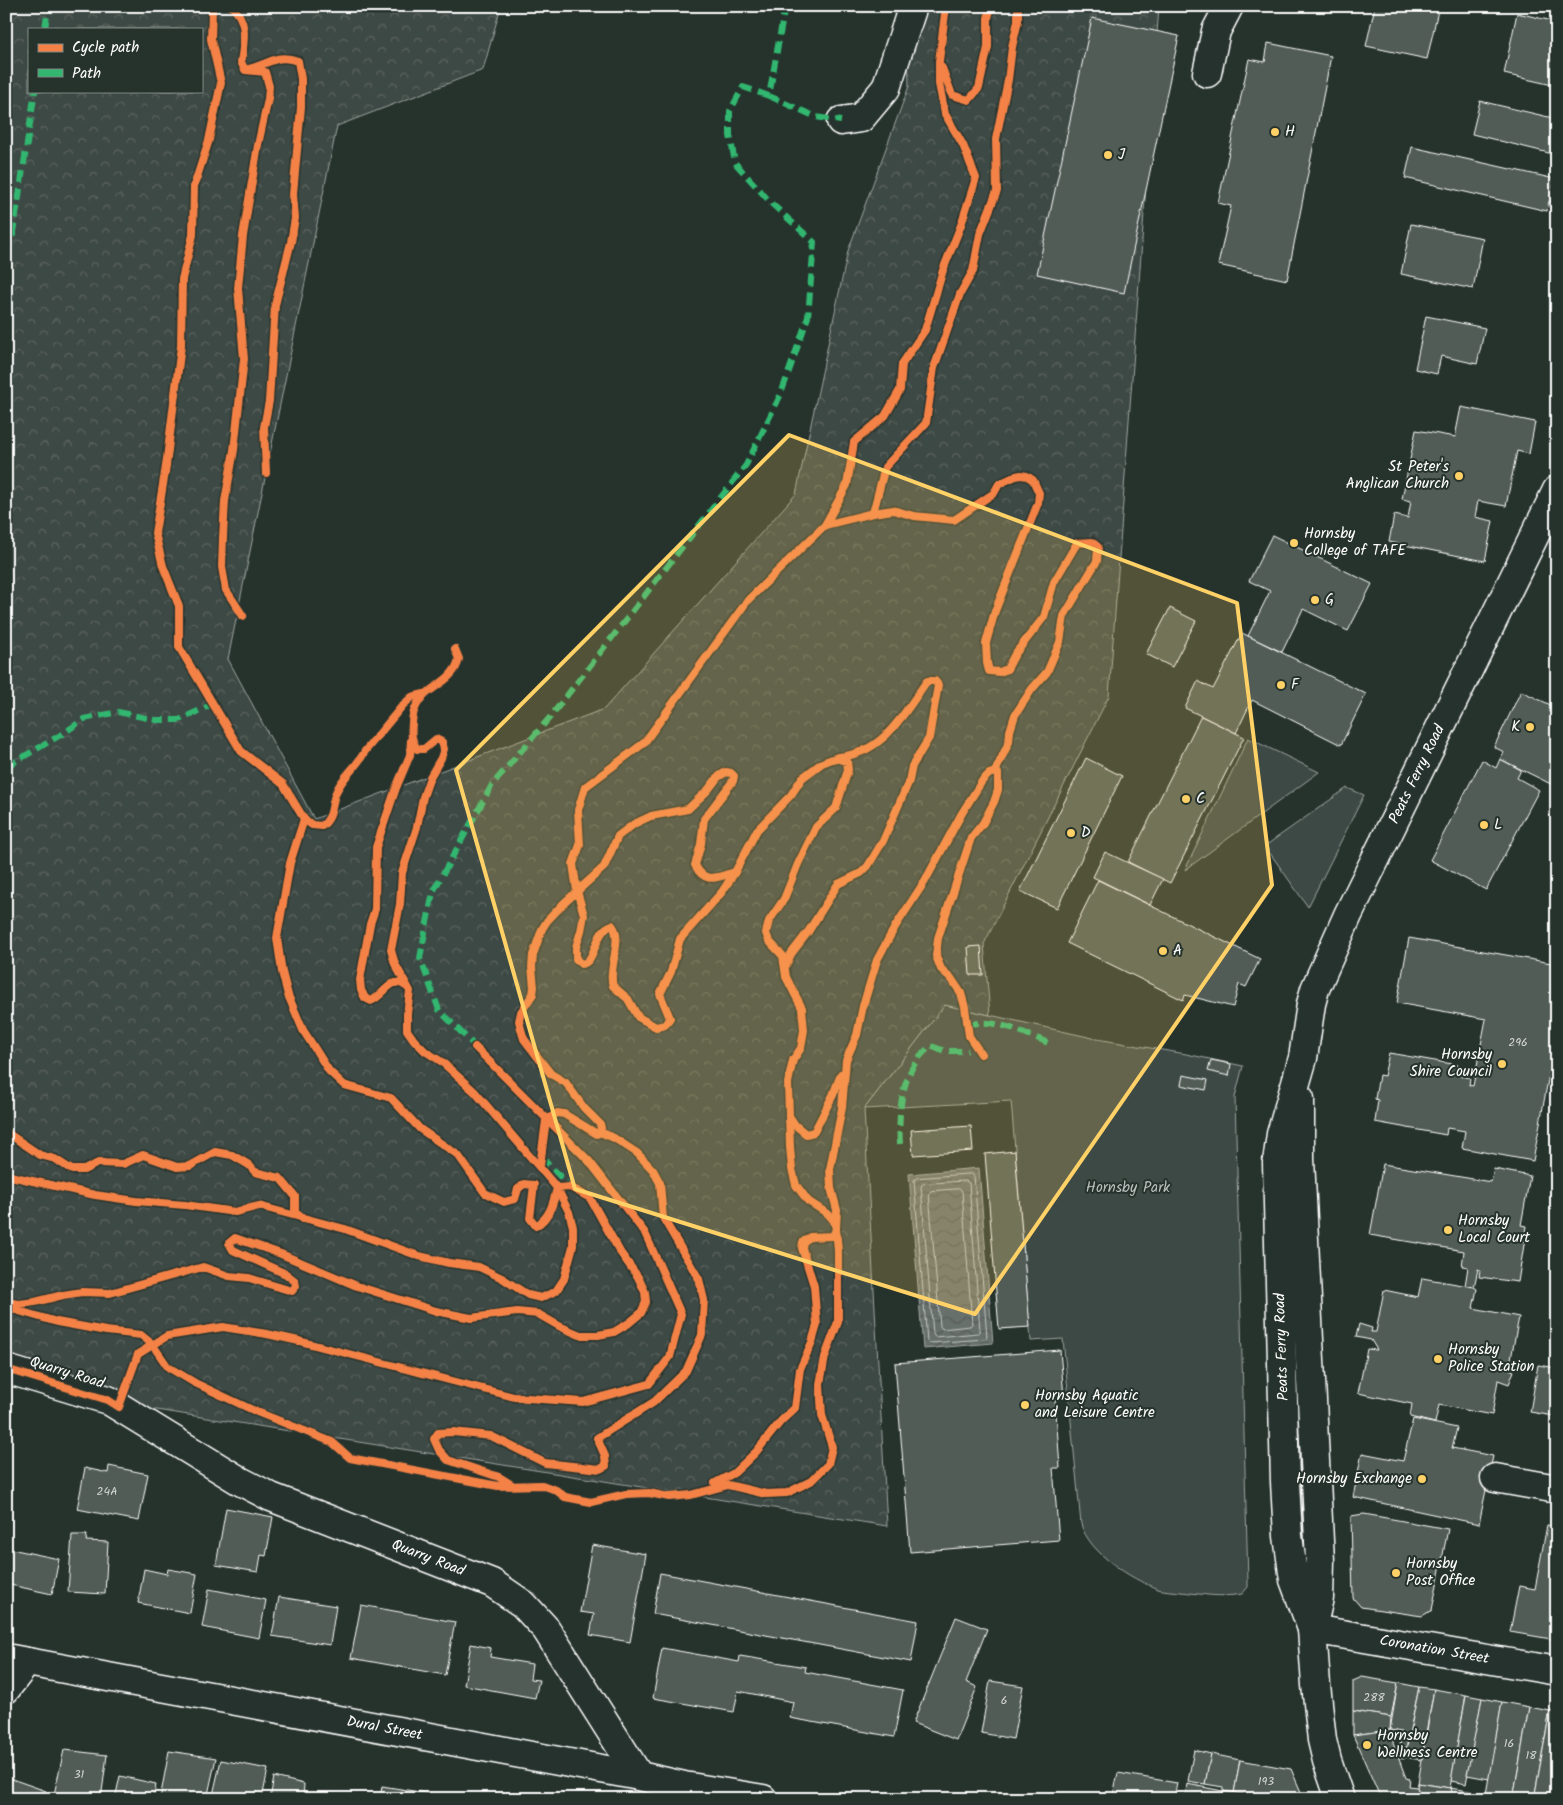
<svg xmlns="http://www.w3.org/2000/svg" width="1563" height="1805" font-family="Kalam,sans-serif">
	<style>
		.green { fill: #3e4944; stroke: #9ea4a2 }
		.forest { fill: url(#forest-crowns); stroke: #9ea4a2; fill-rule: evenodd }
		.water { fill: url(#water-waves); stroke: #a4a9a7 }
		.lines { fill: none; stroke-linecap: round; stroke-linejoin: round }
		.shore { stroke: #c2c6c4; stroke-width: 1 }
		.building { fill: #515c57; stroke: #fff }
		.minor-casing { stroke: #fff; stroke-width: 31 }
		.major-casing { stroke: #fff; stroke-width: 31 }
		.minor { stroke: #26332d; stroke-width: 28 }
		.major { stroke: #26332d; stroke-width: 28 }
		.quiet { stroke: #33b770; stroke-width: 6; stroke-dasharray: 12 6; stroke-linecap: butt }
		.cycleway-casing { stroke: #26332d; stroke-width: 11 }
		.cycleway { stroke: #f48246; stroke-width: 8 }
		.marked { fill: #ffd166; fill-opacity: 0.2; stroke: #ffd166; stroke-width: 4; stroke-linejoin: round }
		.poi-dot { fill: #ffd166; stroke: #26332d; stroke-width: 2 }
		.labels { text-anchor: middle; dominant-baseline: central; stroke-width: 4; stroke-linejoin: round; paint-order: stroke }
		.number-label { font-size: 12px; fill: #d4d6d5 }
		.poi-label { font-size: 15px; fill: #fff; stroke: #26332d; text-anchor: start }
		.street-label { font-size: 15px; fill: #fff; stroke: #26332d }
		.park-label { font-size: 15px; fill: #bbbfbe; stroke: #26332d }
	</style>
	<defs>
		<pattern id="forest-crowns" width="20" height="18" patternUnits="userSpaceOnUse" patternTransform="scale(1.25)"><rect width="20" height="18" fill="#3e4944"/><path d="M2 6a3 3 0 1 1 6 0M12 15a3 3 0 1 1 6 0" fill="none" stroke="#5b6460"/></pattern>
		<pattern id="water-waves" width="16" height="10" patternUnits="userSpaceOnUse" patternTransform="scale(1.25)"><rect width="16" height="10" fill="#67706c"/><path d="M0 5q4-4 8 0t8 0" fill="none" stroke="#575a59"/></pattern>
	</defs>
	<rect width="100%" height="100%" fill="#26332d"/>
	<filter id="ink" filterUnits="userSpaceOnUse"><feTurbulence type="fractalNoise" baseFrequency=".02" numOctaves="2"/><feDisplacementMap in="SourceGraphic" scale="10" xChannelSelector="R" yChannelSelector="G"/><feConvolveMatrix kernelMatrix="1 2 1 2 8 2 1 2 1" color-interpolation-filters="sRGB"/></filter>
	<g filter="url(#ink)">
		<g class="green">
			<path d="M1248,738L1319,772L1185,870Z"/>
			<path d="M1347,788L1364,795L1308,907L1265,846Z"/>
			<path d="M945,1005L1097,1039L1186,1054L1243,1066L1235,1097L1248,1582V1587L1242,1594C1220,1598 1202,1594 1181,1592C1174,1591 1165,1591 1158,1589C1131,1579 1089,1553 1081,1524L1063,1339L1031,1341L1011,1101L864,1109Z"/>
		</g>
		<path class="forest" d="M6,6H501L483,70L337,126L228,659L314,819L604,709L796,494L848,251L909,86L907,6H1159L1109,696L984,944L990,1015L945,1005L864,1109L887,1526L6,1386ZM29,29H201V91H29Z"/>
		<path class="water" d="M979,1168L993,1343L923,1349L909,1174Z"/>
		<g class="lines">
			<g class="shore">
				<path d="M972,1174L974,1176L987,1337L985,1339L929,1343L927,1341L914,1180L917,1178Z"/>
				<path d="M966,1181L969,1183L980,1331L978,1333L935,1337L933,1334L921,1186L923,1184Z"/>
				<path d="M959,1189L962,1191L972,1324L970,1326L942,1329L940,1326L929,1193L931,1191Z"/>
			</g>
		</g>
		<g class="building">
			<path d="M1375,6H1439L1427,59L1366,46Z"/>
			<path d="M1517,13L1557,22V86L1504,74Z"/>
			<path d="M1092,18L1179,36L1124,293L1037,274Z"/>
			<path d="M1268,43L1331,56L1287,280L1218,265L1231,206L1218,203L1249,59L1265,62Z"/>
			<path d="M1480,101L1557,119V155L1472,134Z"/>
			<path d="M1412,147L1555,179L1553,188L1557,189V203L1549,201L1547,211L1405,178Z"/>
			<path d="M1411,224L1483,238L1473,289L1401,274Z"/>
			<path d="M1426,316L1485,328L1477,364L1441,356L1437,374L1415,369Z"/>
			<path d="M1461,407L1535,422L1529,454L1517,451L1506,506L1478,501L1475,517L1493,521L1485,561L1389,542L1394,515L1408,518L1411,501L1402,499L1416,430L1455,437Z"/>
			<path d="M1272,535L1372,584L1348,631L1303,609L1282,652L1248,636L1270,591L1249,581Z"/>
			<path d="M1170,608L1196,621L1172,667L1146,654Z"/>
			<path d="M1242,633L1366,694L1341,745L1252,700L1236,733L1185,708L1198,681L1213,689Z"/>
			<path d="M1521,691L1557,708V787L1500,759L1504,752L1494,747Z"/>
			<path d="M1201,716L1244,737L1170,883L1128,862Z"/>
			<path d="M1086,758L1122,776L1057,908L1020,891Z"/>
			<path d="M1500,759L1521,770L1517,778L1539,790L1486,890L1430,860L1482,760L1496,768Z"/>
			<path d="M1105,852L1163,879L1150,905L1093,877Z"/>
			<path d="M1098,880L1260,959L1246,987L1239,984L1233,1007L1185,995L1183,1000L1067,943Z"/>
			<path d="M1409,938L1557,964V1031L1533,1161L1462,1148L1465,1131L1447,1128L1446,1135L1375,1122L1378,1100L1375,1099L1379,1075L1384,1076L1389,1053L1458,1065L1457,1075L1470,1078L1469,1085L1473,1086L1486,1019L1397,1003Z"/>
			<path d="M981,946L983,975H970L968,947Z"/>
			<path d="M1211,1060L1231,1064L1229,1076L1208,1071Z"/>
			<path d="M1183,1075L1208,1080L1206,1090L1181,1085Z"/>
			<path d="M971,1126L973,1151L913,1155L911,1130Z"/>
			<path d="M1015,1151L1030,1327L999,1329L985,1154Z"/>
			<path d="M1383,1164L1491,1182L1494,1169L1530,1176L1521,1225L1527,1226L1518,1282L1479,1277L1480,1270L1478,1269L1474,1287L1465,1286L1468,1267L1462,1266L1464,1251L1370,1235Z"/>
			<path d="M1422,1278L1474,1287L1477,1289L1473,1308L1519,1317L1509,1369L1514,1371L1509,1384L1498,1380L1492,1415L1439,1405L1435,1423L1410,1417L1412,1404L1358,1393L1367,1349L1377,1350L1371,1340L1356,1337L1359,1324L1372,1328L1371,1332H1376L1384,1290L1418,1297Z"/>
			<path d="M1060,1350L1064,1397L1055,1398L1060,1468H1053L1059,1540L910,1552L895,1363Z"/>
			<path d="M1538,1365L1557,1368V1398L1554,1416L1530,1412Z"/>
			<path d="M1413,1419L1457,1428L1452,1448L1493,1456L1479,1524L1353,1497L1362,1453L1403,1461Z"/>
			<path d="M109,1466L148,1474L139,1521L77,1509L85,1468L108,1473Z"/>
			<path d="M226,1508L273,1517L266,1556L261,1555L258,1572L216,1565Z"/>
			<path d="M1364,1514L1448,1529L1432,1610L1422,1616L1361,1607L1353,1598L1351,1516Z"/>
			<path d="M1547,1525L1557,1526V1640L1510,1632L1519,1586L1535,1589Z"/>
			<path d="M72,1535H87L86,1541L108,1542L105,1594L68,1592Z"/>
			<path d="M592,1545L646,1554L630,1642L590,1635L594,1614L580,1612Z"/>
			<path d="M6,1548L59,1559L52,1594L6,1584Z"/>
			<path d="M144,1569L167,1574L168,1569L197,1574L190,1613L138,1603Z"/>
			<path d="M660,1573L918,1621L911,1662L653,1614Z"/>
			<path d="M209,1589L266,1600L259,1638L202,1627Z"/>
			<path d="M279,1597L336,1606L330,1645L272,1636Z"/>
			<path d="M361,1605L455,1622L445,1675L351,1658Z"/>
			<path d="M956,1617L987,1629L966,1682L977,1687L956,1740L913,1723Z"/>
			<path d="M471,1644L491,1648L490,1657L532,1664L530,1679L539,1680L535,1698L464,1685Z"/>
			<path d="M662,1648L739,1662L740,1656L806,1667L805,1672L903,1690L894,1737L790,1718L793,1702L738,1691L734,1712L653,1698Z"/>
			<path d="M1362,1677L1398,1683L1391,1717L1353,1711V1681Z"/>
			<path d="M990,1681L1023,1686L1013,1739L981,1733Z"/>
			<path d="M1398,1683L1419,1687L1404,1759L1398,1758L1402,1732L1390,1730Z"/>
			<path d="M1419,1687L1434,1689L1421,1760L1405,1757Z"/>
			<path d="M1434,1689L1466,1695L1450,1788L1418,1783Z"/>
			<path d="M1466,1695L1482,1698L1466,1784L1451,1781Z"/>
			<path d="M1482,1698L1502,1702L1489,1779L1467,1775Z"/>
			<path d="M1502,1702L1529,1707L1513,1799L1486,1794Z"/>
			<path d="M1529,1707L1550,1711L1534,1799H1513Z"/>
			<path d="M1353,1711L1391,1717L1390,1730L1353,1735Z"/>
			<path d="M1550,1711L1557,1712V1799H1534Z"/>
			<path d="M1390,1730L1395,1731L1393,1743L1406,1778L1410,1779L1409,1786L1417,1787L1420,1795L1412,1799H1381L1353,1735Z"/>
			<path d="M64,1750L107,1755L101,1799H53Z"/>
			<path d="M1194,1750L1211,1754L1205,1784L1188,1781Z"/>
			<path d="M169,1751L216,1758L207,1799H160Z"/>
			<path d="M1211,1754L1240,1760L1234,1793L1223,1791V1787L1205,1784Z"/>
			<path d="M221,1760L268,1769L262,1799H212Z"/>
			<path d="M1240,1760L1291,1769L1304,1799H1267L1234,1793Z"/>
			<path d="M1118,1773L1177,1783L1174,1799H1112Z"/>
			<path d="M120,1776L156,1784L153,1799H115Z"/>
			<path d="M274,1777L304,1784L303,1799H270Z"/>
			<path d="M9,1778L46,1791L43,1799H6V1780Z"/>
			<path d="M1418,1783L1450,1788L1454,1798L1412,1799L1420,1795L1417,1787Z"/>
			<path d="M1187,1784L1223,1791L1221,1799H1185Z"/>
			<path d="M382,1786L432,1794L431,1799H380Z"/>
			<path d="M1450,1788L1480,1793L1482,1799H1453Z"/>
			<path d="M1223,1791L1244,1794L1243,1799H1221Z"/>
		</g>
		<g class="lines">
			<defs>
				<g id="minor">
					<path d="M1207,73L1216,31L1229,6"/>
					<path d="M841,121L861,118L886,88L913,6"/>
					<path id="s1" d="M6,1369L108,1400L240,1481L271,1497L492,1583L523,1604L546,1629L639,1776"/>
					<path d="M1495,1478L1557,1489"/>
					<path id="s2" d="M1312,1629L1557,1671"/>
					<path id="s3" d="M6,1658L639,1776L684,1786L763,1799"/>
					<path d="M6,1689L27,1662"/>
				</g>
				<g id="major">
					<path d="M1300,1099V1159L1320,1561L1319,1598L1312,1629L1316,1685L1322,1740L1327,1761L1340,1799"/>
					<path id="s4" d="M1312,1629L1294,1580L1288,1536L1285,1482L1277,1163L1281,1134L1303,1058L1311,1004L1315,989L1348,915L1557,490"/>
				</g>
			</defs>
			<use href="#minor" class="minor-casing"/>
			<use href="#major" class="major-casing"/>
			<use href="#minor" class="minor"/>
			<use href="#major" class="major"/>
			<g class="quiet">
				<path d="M785,6L769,96L816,117L841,121"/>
				<path d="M45,29L48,6"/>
				<path d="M6,253L13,235L35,91"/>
				<path d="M6,767L64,733L84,719L118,712L156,720H179L213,704"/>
				<path d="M967,1025C994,1017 1024,1033 1048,1043"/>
				<path d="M478,1049L439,1010L420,958L433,892L492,785L551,716L746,465L781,394L808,317L814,242L773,205L735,163L730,135V111L743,87L769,96"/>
				<path d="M900,1144C898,1110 901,1069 931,1046L945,1051H968"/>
				<path d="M541,1156L570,1187"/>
			</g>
			<defs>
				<g id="cycleway">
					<path d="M214,6L212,10L211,39L221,83L209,140L194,186L193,235L182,279L181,346L166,466L155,533L163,566L179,606V647L241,751L283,784L304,819L290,863L277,938L282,972L288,995L303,1030L329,1071L344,1085L391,1098L420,1129L458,1155L485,1193L504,1202L515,1199L518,1189L524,1184L534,1185L530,1218L536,1226C550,1217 553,1204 557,1188L475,1092L442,1062L425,1051L414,1040L407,1030V1014L410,991L395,964L391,950L400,904L402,873L417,827L423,797L430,777L441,758L444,749L442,742L436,739L424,749H417C411,740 411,734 412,723C413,686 452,689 459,659L455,649"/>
					<path d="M231,6C249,20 244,42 241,62L245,70L265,72L269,86L268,99L258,145L243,236L238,288L244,359L234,450L225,501L223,537L222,567L226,590L243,616"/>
					<path d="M942,68L952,95L969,100L979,88L988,47V18L991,6"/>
					<path d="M249,69C269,64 277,53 298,61L301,79V107L293,194L295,218L291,242L275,305L269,401L264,427L266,473"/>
					<path d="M873,513L885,467L926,423L934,368L960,294L973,271L980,234L997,191L996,139L1008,80L1012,47L1018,21V6"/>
					<path d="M825,525L847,485L854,442L885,416L900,390L902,364L925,330L943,270L961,225L976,178L963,145L945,114L939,84V61L946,6"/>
					<path d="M304,819L312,825L322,826C335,815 330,804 337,790C344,775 358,766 365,751L403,705L412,697L424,694"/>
					<path d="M735,872L722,892L680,939L671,972L660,994L670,1018L665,1025L656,1027L638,1017L628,999L613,986C607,969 624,939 612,925C594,930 596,964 581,964L576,959V947L581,931L584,915L577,891L573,864L580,845L578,810L585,787L644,743L748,600L825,525L873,513L893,510L914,516L954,520L994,493L999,484L1016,476L1021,475L1027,476L1033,480L1039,493L1038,503L995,611L986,643L987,663L989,671L1000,672L1007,669L1015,654L1044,617L1054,582L1077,543L1092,542L1098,547L1097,561L1064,616L1060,642L1047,672L1032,689L1015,715L1010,731L1009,742L995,772"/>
					<path d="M786,965L791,954L808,932L838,884L861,873L868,866L883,841L909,781L912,766L929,738L938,685L935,681H927C903,714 884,754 838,757"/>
					<path d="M407,987C391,974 386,994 371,1001L365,998L361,990L360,980L370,924L375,909L376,847L396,788L410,755L411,740"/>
					<path d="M789,1116L795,1125L806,1134L814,1132L833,1095L841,1074"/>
					<path d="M6,1132L40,1155L55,1159L72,1170H84L98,1163L123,1164L143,1155L177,1167L190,1166L215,1152L232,1155L249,1165L255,1172L280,1178L295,1196V1212L303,1219"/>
					<path d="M540,1166L546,1120L557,1113L564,1114L597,1134L600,1132"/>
					<path d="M6,1175L95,1195L136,1201L185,1205L235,1212L259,1206L345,1229L419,1256L449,1263L479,1267L502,1278L528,1295L541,1298L556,1291L564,1279L573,1246V1227L569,1212L557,1188L570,1187L590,1198L620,1252L638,1277L645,1292L646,1302L641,1313L629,1323L614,1332L598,1335H580L559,1326L538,1314L517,1312L471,1318L436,1311L357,1286L281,1254L235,1238L229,1243L233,1250L286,1274L295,1281L296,1286L292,1291L249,1278L229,1276L203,1267L110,1293L82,1292L63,1295L35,1302L19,1304L6,1302"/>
					<path d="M6,1306L19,1311L57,1322L106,1331L141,1335L152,1344L168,1367L195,1383L257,1412L332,1442L350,1458L498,1486L542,1485L556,1490L565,1497L591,1502L626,1494L649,1493L669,1497L691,1495L728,1485L766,1494L787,1493L811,1481L828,1464L832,1447L822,1415L820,1384L825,1357L838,1322V1250L836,1229L834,1221L828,1214L808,1201L796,1185L792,1169L790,1147L788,1083L793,1060L801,1048L804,1030L802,1008L786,977L783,956L769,941L766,933L769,921L784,899L798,864L816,827L836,808L848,770L847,761L835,758L822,763L802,778L791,795L757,830L735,872C717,877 705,885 695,865L701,844L704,819L733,781L734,776L731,773L726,772L718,777L708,790L688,809L651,816L634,824L618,836L604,867L563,904L547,921L542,929L533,955L532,967L534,987L533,994L521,1012L519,1021L521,1029L524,1039L547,1069L551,1074L566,1083L584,1108L600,1124L601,1128L600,1132L614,1138L637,1153L653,1170L660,1183L663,1218L699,1279L704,1300L702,1335L686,1371L654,1402L597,1438L605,1456L606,1466L600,1469L545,1463L491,1436L453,1432L438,1433L434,1439L439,1450L448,1460L499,1477L512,1485"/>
					<path d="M6,1369L108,1400L119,1407L138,1354L167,1336L223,1327L267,1334L299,1341L514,1397L583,1402L649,1384L670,1357L681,1314L645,1233L589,1161L475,1047"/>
					<path d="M715,1483L734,1473L756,1452L781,1421L795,1408L800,1369L812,1342L817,1325L814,1286L802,1248L803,1242L810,1237L833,1236L836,1229L837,1210L831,1188L830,1169L842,1108L846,1060L857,1035L863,1006L877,960L895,927L925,881L962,813L982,781L989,774L995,772L998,773V790L994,802L983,823L971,838L938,938L936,956L941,969L951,978L961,993L965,1007L969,1036L981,1054"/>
				</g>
			</defs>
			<use href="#cycleway" class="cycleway-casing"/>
			<use href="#cycleway" class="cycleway"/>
		</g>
	</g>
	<path class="marked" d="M789,435L1237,603L1272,885L975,1314L575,1189L456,770Z"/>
	<g class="poi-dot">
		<circle cx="1275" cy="132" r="5"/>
		<circle cx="1108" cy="155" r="5"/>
		<circle cx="1459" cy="476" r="5"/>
		<circle cx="1294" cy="543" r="5"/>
		<circle cx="1315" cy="600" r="5"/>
		<circle cx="1281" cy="685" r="5"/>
		<circle cx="1530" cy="727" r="5"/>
		<circle cx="1186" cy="799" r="5"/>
		<circle cx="1484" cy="825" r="5"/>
		<circle cx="1071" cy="833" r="5"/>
		<circle cx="1163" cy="951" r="5"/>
		<circle cx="1502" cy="1064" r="5"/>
		<circle cx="1448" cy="1230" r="5"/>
		<circle cx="1438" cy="1359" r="5"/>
		<circle cx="1025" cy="1405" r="5"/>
		<circle cx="1422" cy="1479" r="5"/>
		<circle cx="1396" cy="1573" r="5"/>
		<circle cx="1367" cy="1745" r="5"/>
	</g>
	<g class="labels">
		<g class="number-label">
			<text x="1518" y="1042">296</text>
			<text x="107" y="1491">24A</text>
			<text x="1374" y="1697">288</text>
			<text x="1004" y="1700">6</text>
			<text x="1509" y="1743">16</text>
			<text x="1531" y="1755">18</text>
			<text x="79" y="1774">31</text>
			<text x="1266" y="1781">193</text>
		</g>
		<g class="poi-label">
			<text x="1285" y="132">H</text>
			<text x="1118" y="155">J</text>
			<text x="1449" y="467" text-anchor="end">St Peter's<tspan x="1449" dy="17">Anglican Church</tspan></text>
			<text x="1304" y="534">Hornsby<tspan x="1304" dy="17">College of TAFE</tspan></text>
			<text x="1325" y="600">G</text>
			<text x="1291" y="685">F</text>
			<text x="1520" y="727" text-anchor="end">K</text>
			<text x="1196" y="799">C</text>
			<text x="1494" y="825">L</text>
			<text x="1081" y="833">D</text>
			<text x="1173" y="951">A</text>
			<text x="1492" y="1055" text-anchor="end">Hornsby<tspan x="1492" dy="17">Shire Council</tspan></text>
			<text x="1458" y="1221">Hornsby<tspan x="1458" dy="17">Local Court</tspan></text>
			<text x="1448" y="1350">Hornsby<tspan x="1448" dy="17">Police Station</tspan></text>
			<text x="1035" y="1396">Hornsby Aquatic<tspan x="1035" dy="17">and Leisure Centre</tspan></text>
			<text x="1412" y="1479" text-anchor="end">Hornsby Exchange</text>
			<text x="1406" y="1564">Hornsby<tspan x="1406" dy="17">Post Office</tspan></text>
			<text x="1377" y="1736">Hornsby<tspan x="1377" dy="17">Wellness Centre</tspan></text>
		</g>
		<g class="street-label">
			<text stroke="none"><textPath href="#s4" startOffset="886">Peats Ferry Road</textPath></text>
			<text transform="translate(1282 1347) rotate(-92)">Peats Ferry Road</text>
			<text transform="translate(67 1373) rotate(17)">Quarry Road</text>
			<text stroke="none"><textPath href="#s1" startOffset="465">Quarry Road</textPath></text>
			<text stroke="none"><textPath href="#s2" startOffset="124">Coronation Street</textPath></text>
			<text stroke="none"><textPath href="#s3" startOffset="385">Dural Street</textPath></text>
		</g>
		<g class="park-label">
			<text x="1128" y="1188">Hornsby Park</text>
		</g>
	</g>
	<rect width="1563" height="1805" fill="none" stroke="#26332d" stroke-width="25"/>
	<rect x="12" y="12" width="1538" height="1780" fill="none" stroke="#fff" stroke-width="2" filter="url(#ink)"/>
	<rect x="28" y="28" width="175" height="65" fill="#26332d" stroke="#7d8581"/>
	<rect x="38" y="44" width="25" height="8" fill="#f48246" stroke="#7d8581"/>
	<text x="72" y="52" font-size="15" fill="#ffffff">Cycle path</text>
	<rect x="38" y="69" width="25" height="8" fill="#33b770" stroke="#7d8581"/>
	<text x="72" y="78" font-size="15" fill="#ffffff">Path</text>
</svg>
